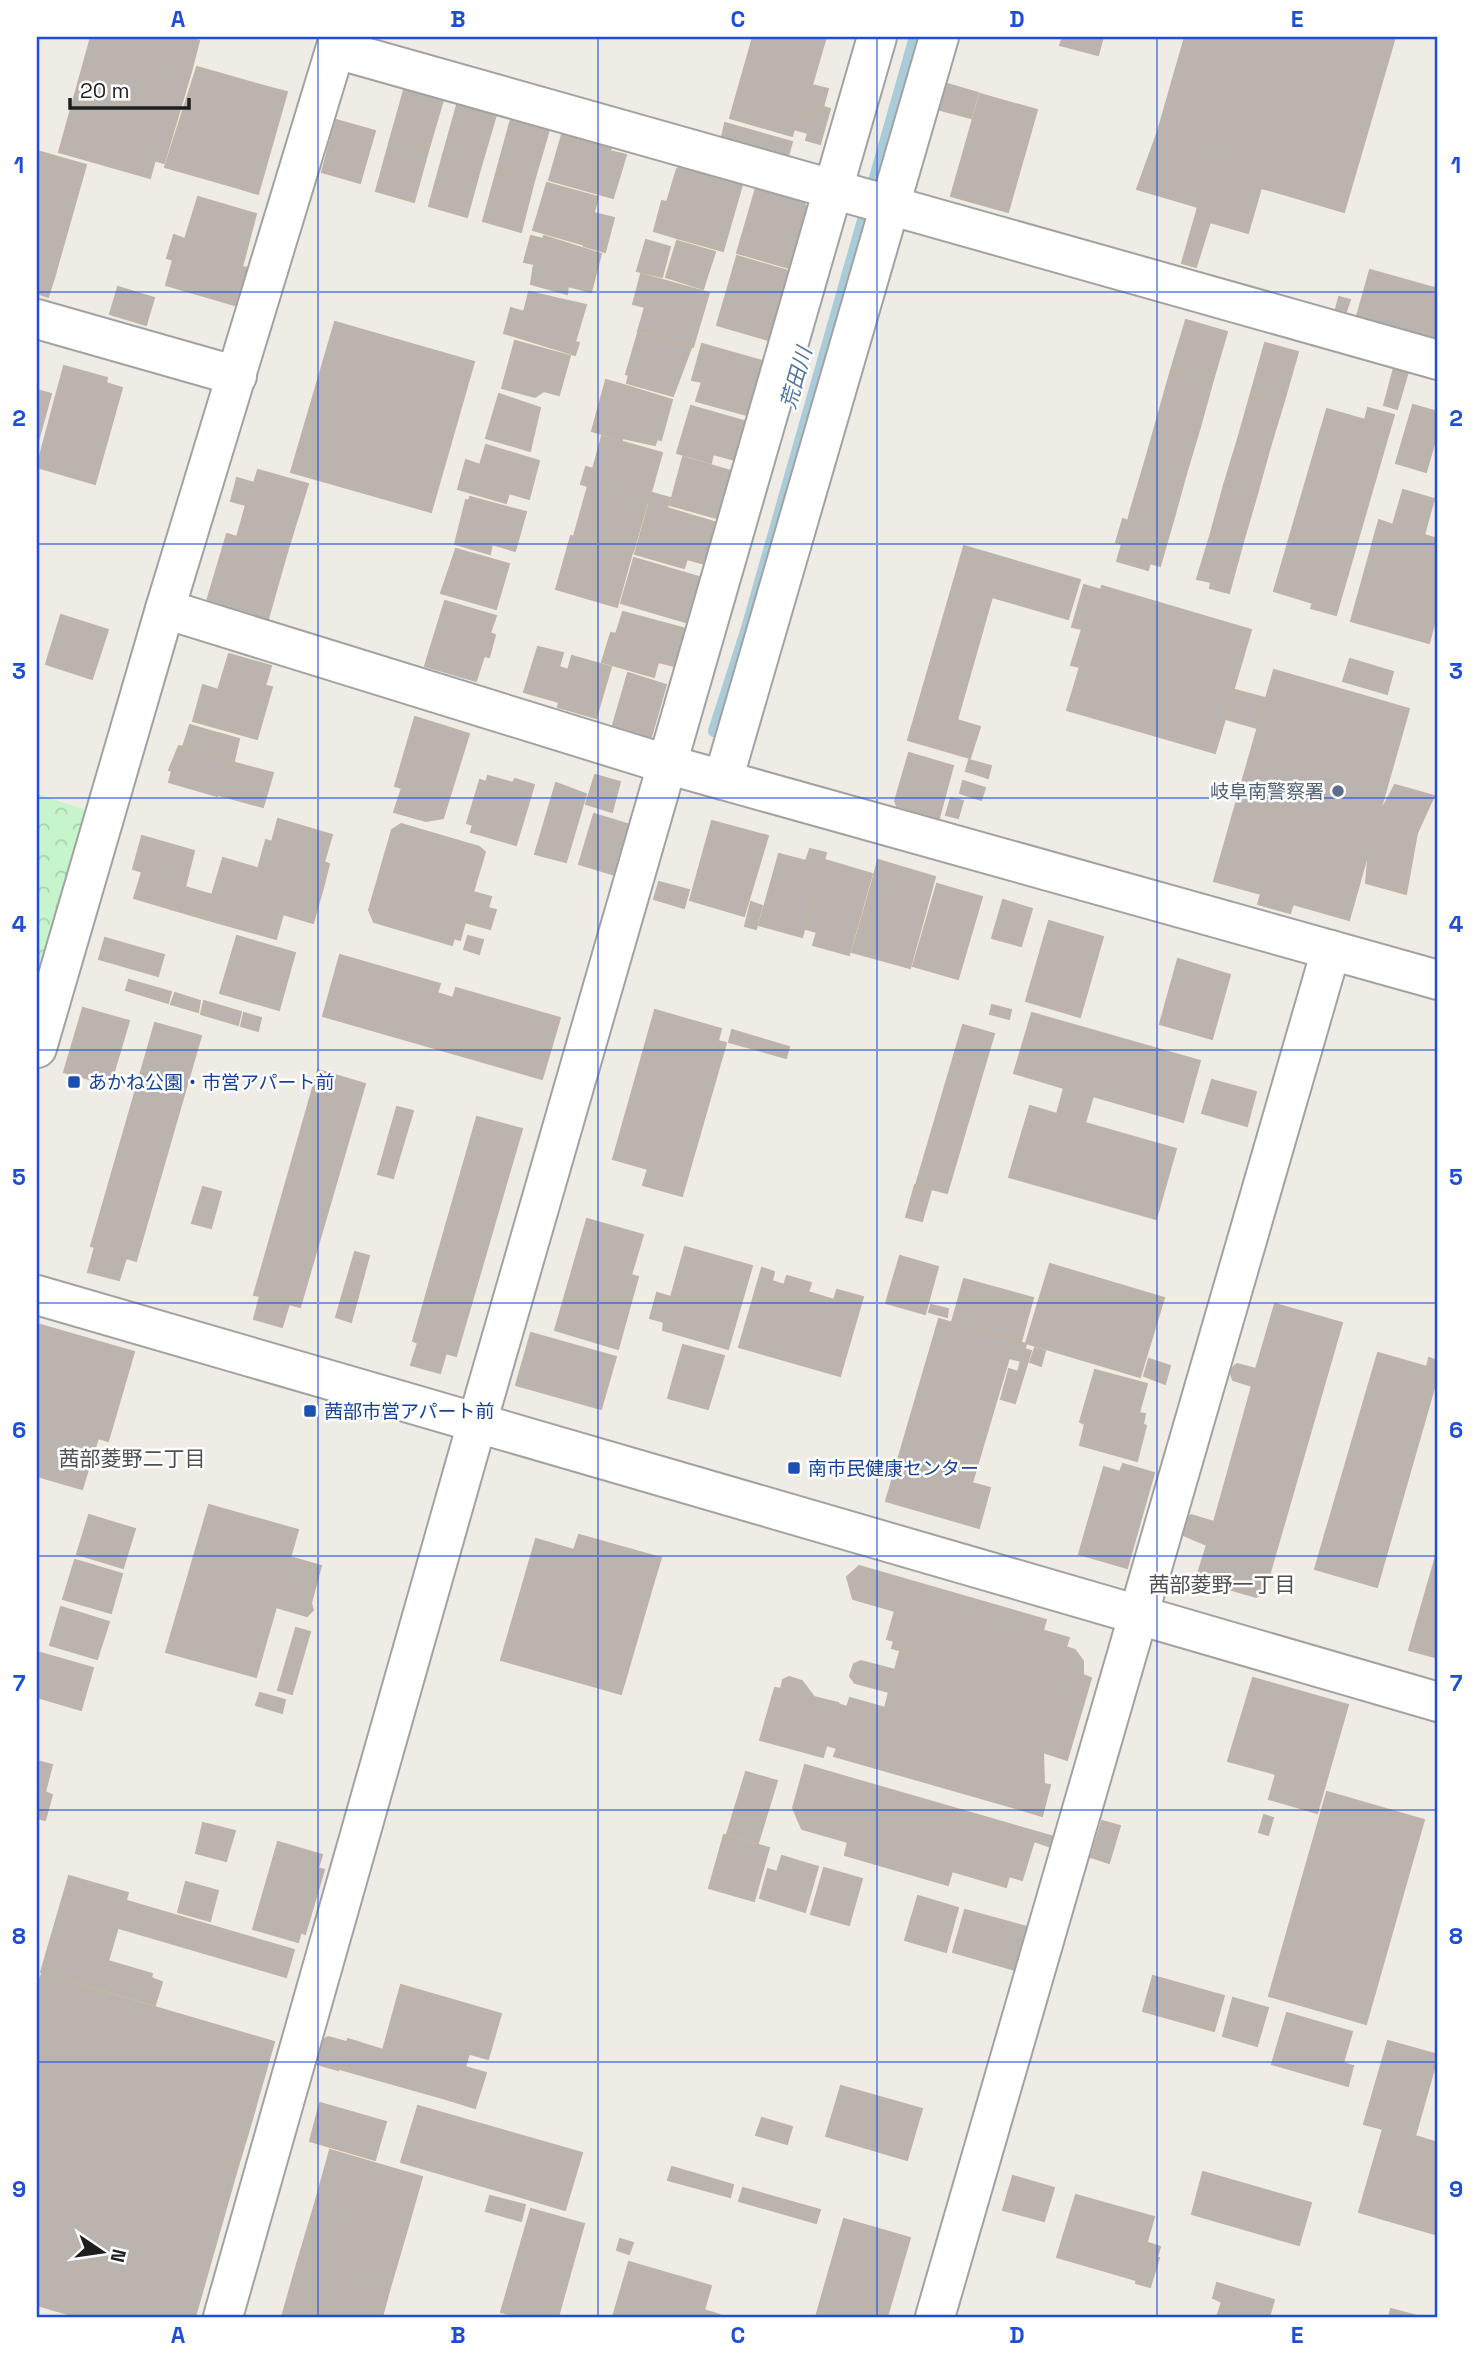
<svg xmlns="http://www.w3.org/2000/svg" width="1475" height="2354" font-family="'Space Grotesk','Noto Sans JP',sans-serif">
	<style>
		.park { fill: url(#park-crowns) }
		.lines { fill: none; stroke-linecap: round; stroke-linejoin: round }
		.stream { stroke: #aaccd8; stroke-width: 12 }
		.building { fill: #bbb4ae; stroke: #bfb3a9; stroke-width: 2 }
		.minor-casing { stroke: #a2a2a2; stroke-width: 42 }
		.minor { stroke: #fff; stroke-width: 38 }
		.grid { fill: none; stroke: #1d4ed8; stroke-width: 2; stroke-opacity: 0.55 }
		.service-dot { fill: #5c6f8a; stroke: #fff; stroke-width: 2.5 }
		.transit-dot { fill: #1a4fb4; stroke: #fff; stroke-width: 2.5 }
		.labels { text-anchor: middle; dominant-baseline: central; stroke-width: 5; stroke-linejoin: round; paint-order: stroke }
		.service-label { font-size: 19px; fill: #4e5e75; stroke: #fff; text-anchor: end }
		.transit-label { font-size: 19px; fill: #164399; stroke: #fff; text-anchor: start }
		.water-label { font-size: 21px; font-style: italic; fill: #50769e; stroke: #fff }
		.neighbourhood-label { font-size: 21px; fill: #515151; stroke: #fff }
		.neatline { fill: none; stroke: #1d4ed8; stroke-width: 2.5 }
		.grid-label { font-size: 23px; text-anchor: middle; font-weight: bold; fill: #1d4ed8 }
	</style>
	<defs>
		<pattern id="park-crowns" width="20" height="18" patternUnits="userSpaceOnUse" patternTransform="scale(1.75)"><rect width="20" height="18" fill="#c6f4cb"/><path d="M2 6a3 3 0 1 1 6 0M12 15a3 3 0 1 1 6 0" fill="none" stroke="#aad1ae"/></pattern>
	</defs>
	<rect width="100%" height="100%" fill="#eeece5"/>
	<path class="park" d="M37,794L86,810L37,975Z"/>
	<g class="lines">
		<path class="stream" d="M714,731L747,628L915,37"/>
	</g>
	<g class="building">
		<path d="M91,37H186L199,41L191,72L162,63L136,155L155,160L150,178L59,152Z"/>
		<path d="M753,37H826L812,85L828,89L823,107L817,105L814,117L799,113L792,136L730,118Z"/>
		<path d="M1063,37H1103L1098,55L1060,45Z"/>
		<path d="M1185,37H1395L1344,212L1273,191L1280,167L1158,131Z"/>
		<path d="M162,63L191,72L164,163L136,155Z"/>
		<path d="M197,67L271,88L242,189L165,167Z"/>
		<path d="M944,83L978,93L971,118L937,109Z"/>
		<path d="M271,88L287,92L258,194L242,189Z"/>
		<path d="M404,90L443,100L428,151L390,140Z"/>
		<path d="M980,94L1037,110L1008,212L951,196Z"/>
		<path d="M457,105L496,115L481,166L443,155Z"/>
		<path d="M817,105L830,109L820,144L806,140L808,133L794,129L799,113L814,117Z"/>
		<path d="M511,119L549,130L534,181L497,170Z"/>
		<path d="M336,120L375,131L360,183L322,172Z"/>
		<path d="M725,123L792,142L788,156L722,137Z"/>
		<path d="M563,131L612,145L610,151L626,155L613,198L549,180Z"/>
		<path d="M1158,131L1280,167L1273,191L1261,188L1248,233L1210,222L1196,267L1182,263L1198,207L1137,189Z"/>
		<path d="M390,140L428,151L414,202L376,191Z"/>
		<path d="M37,151L86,165L54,278L37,273Z"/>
		<path d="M443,155L481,166L467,217L429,206Z"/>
		<path d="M681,167L742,185L723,251L677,238L686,207L667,202L677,169Z"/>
		<path d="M497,170L534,181L521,232L483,221Z"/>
		<path d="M547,183L598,197L585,245L533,230Z"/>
		<path d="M756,188L803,201L807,208L789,268L737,253Z"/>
		<path d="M198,197L256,214L242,267L249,268L238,306L166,285L173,260L167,258L174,235L185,239Z"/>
		<path d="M662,201L686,207L677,238L654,231Z"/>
		<path d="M594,213L614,218L605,252L584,246Z"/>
		<path d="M531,236L543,239L544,236L601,254L591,292L568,286L567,294L531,284L534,264L524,262Z"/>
		<path d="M646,240L670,247L662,277L637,271Z"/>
		<path d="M677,241L715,252L703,289L666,277Z"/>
		<path d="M737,256L788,271L768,340L717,325Z"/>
		<path d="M1370,270L1438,289V339L1357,316Z"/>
		<path d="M37,273L54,278L48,297L37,293Z"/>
		<path d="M641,274L709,293L693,347L638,331L645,307L633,304Z"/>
		<path d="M118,287L154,298L146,325L110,314Z"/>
		<path d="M529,292L586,305L575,342L579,343L575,355L504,333L511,308L524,312Z"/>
		<path d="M1339,297L1350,300L1346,311L1336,309Z"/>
		<path d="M1186,320L1227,332L1213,380L1171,370Z"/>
		<path d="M335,322L474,362L431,512L291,472Z"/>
		<path d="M638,333L691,348L673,396L627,383L629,375L626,374Z"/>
		<path d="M515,341L570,356L559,395L544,391L535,397L502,388Z"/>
		<path d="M1265,343L1298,352L1284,401L1251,393Z"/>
		<path d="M702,344L762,361L747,415L696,401L702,382L692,380Z"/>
		<path d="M64,366L107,378L106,383L122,388L95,484L37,467Z"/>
		<path d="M1394,368L1408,372L1397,409L1384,405Z"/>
		<path d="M1171,370L1213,380L1200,427L1158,416Z"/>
		<path d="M606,380L620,384L611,414L624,418L622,440L592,431Z"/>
		<path d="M620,384L672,400L661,440L657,439L655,445L622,438L624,418L611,414Z"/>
		<path d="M37,390L51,394L37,445Z"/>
		<path d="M1251,393L1284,401L1270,447L1238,439Z"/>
		<path d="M499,394L540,408L530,451L486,438Z"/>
		<path d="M1413,405L1438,412V430L1426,472L1396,463Z"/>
		<path d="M691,406L747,422L735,460L713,454L711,463L677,453Z"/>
		<path d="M1368,408L1394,415L1336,615L1311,608L1313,603L1274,591L1327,409L1365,420Z"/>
		<path d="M1158,416L1200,427L1186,474L1145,462Z"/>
		<path d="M602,436L662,453L648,503L581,484L586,467L593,469Z"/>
		<path d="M1238,439L1270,447L1257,494L1224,485Z"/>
		<path d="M486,445L539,461L529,499L509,493L506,503L458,489L466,460L480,465Z"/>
		<path d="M683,457L734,472L720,519L670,505Z"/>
		<path d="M1145,462L1186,474L1173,521L1131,509Z"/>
		<path d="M258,470L308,484L287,552L237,537L246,505L231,501L237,478L254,483Z"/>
		<path d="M1224,485L1257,494L1243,542L1211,533Z"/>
		<path d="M588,486L647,503L633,552L574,536Z"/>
		<path d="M1403,490L1434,499L1424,535L1438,539V609L1429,643L1351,621L1379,520L1393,525Z"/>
		<path d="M652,493L670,498L667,508L717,523L705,564L687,559L684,568L635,554Z"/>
		<path d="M470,497L526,512L515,551L492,544L490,554L455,544L466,500L469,501Z"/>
		<path d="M1131,509L1173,521L1160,566L1150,563L1148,570L1117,561L1122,544L1116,542L1123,519L1128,521Z"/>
		<path d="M1211,533L1243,542L1229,593L1210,588L1211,582L1197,579Z"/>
		<path d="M227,534L287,552L268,619L207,601Z"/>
		<path d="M571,536L632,553L617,607L556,589Z"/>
		<path d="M964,546L1080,580L1068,619L992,597L957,720L980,727L970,758L908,740Z"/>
		<path d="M456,549L509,564L496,609L441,593Z"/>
		<path d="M634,558L702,578L689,623L621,603Z"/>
		<path d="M1084,585L1101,590L1102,586L1251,630L1215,753L1067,710L1080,667L1071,665L1082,629L1072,627Z"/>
		<path d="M445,601L496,616L490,633L495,635L489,657L484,656L476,681L425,666Z"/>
		<path d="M623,612L686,629L675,666L658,662L654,677L602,662L611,633L616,634Z"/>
		<path d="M61,615L108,630L92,679L46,664Z"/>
		<path d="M538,647L563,653L559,667L568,670L572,656L611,667L596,718L558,707L559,702L524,692Z"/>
		<path d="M229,654L271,666L265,686L272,687L257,739L193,721L203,685L218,690Z"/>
		<path d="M1350,659L1393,672L1387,694L1343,681Z"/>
		<path d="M1274,670L1409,709L1349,920L1293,904L1290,913L1258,904L1261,894L1214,881Z"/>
		<path d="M628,673L666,685L651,737L613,725Z"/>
		<path d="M1235,690L1265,698L1257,728L1226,719Z"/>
		<path d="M415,717L469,734L443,818L426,821L394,812L402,788L395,786Z"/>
		<path d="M190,725L217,733L211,754L183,747Z"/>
		<path d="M218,733L239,739L234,761L212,755Z"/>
		<path d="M179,746L227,760L217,796L169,782L172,771L169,770Z"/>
		<path d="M909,753L953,766L939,818L897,806L895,801Z"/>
		<path d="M969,760L991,766L988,778L966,771Z"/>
		<path d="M228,761L273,773L263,807L219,795Z"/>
		<path d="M595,775L620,782L612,812L586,804Z"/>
		<path d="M488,776L513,783L515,779L534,785L516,845L471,832L473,825L467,823L480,780L486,782Z"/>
		<path d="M963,781L985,788L981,800L960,793Z"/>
		<path d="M556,783L586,794L566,862L535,854Z"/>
		<path d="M1395,785L1434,796L1417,833L1406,894L1366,883L1369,849L1379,815Z"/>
		<path d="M951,798L963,801L958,818L946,815Z"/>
		<path d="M594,814L630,825L615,875L579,864Z"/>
		<path d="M278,819L332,835L324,862L329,864L323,888L258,869L266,840L272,842Z"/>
		<path d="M712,821L768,836L744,916L690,900Z"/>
		<path d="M401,824L479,847L485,852L473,892L491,897L488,908L496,910L490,929L465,922L460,940L454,938L452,945L374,922L369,910L392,830Z"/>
		<path d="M142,836L194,851L185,887L212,895L205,919L171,909L179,883L133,869Z"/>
		<path d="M810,849L826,853L802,937L759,925L779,854L806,861Z"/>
		<path d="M223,858L323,888L313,923L283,914L276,939L205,919Z"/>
		<path d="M825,860L872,874L849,955L813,945L817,932L806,929Z"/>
		<path d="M878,860L935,877L929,899L872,883Z"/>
		<path d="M142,872L179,883L171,909L134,898Z"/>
		<path d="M659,882L689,890L684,908L654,899Z"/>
		<path d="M872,883L929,899L910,968L852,952Z"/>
		<path d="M937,884L982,897L958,979L913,966Z"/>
		<path d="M1003,900L1032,909L1021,946L992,938Z"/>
		<path d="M751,902L762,906L756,929L745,926Z"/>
		<path d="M1049,921L1103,937L1080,1017L1026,1001Z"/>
		<path d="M237,936L295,953L279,1010L220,993Z"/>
		<path d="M468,936L483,940L479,954L464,949Z"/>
		<path d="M105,938L164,955L158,976L99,959Z"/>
		<path d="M340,955L440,984L437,993L453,998L456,988L560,1018L542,1079L323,1016Z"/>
		<path d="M1178,959L1230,975L1212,1039L1160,1024Z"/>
		<path d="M129,980L171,992L168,1003L126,990Z"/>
		<path d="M175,993L200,1001L198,1012L171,1004Z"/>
		<path d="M204,1001L241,1012L238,1025L201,1014Z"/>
		<path d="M992,1005L1011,1010L1009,1019L990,1014Z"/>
		<path d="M83,1008L129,1021L110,1085L64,1072Z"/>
		<path d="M655,1010L721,1029L718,1041L726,1043L682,1196L643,1185L648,1169L613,1159Z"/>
		<path d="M244,1013L261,1018L258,1031L241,1026Z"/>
		<path d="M1032,1013L1200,1061L1183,1122L1093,1096L1085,1123L1176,1149L1156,1219L1009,1177L1030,1106L1057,1114L1064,1088L1014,1073Z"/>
		<path d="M155,1023L201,1036L136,1261L126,1258L119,1280L88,1272L95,1247L91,1246Z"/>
		<path d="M963,1025L994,1034L947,1193L916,1185Z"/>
		<path d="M732,1030L789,1047L786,1058L729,1042Z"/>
		<path d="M318,1070L365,1084L300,1307L289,1304L282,1327L254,1319L260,1296L254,1295Z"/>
		<path d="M1212,1080L1256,1092L1247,1126L1202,1113Z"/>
		<path d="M397,1107L413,1111L393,1178L378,1174Z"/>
		<path d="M477,1117L522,1129L456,1356L446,1353L440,1373L411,1365L418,1343L413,1341Z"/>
		<path d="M915,1185L931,1190L922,1221L906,1217Z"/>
		<path d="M203,1187L221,1192L211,1228L192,1223Z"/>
		<path d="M587,1219L643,1235L631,1275L638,1277L618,1349L555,1330Z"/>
		<path d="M685,1247L752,1266L728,1349L663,1330L664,1322L650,1318L657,1293L671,1297Z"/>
		<path d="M355,1252L369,1256L351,1322L336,1317Z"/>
		<path d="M900,1256L938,1267L925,1314L886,1303Z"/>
		<path d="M1050,1264L1164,1298L1140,1377L1026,1343Z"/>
		<path d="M762,1268L774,1272L772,1281L784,1285L787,1276L811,1283L808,1292L834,1300L837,1290L863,1297L840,1376L739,1347Z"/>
		<path d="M964,1279L1033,1298L1021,1342L952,1322Z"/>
		<path d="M1275,1304L1342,1323L1264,1593L1256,1597L1204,1582L1198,1573L1207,1545L1183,1535L1188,1517L1191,1515L1214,1522L1252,1386L1233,1380L1230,1370L1237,1364L1256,1369Z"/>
		<path d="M931,1305L948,1309L947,1317L929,1312Z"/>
		<path d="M939,1319L1026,1344L1021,1361L1009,1358L972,1483L990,1488L979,1528L886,1501Z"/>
		<path d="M37,1324L134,1352L108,1441L98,1438L82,1489L37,1476Z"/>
		<path d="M531,1333L616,1357L601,1409L516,1385Z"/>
		<path d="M683,1345L724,1356L708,1409L668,1398Z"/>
		<path d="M1035,1348L1045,1351L1041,1366L1030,1362Z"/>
		<path d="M1024,1349L1031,1351L1015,1403L1001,1399L1009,1369L1018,1372Z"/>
		<path d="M1378,1353L1427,1367L1429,1358L1438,1361V1374L1377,1587L1315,1569Z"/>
		<path d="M1149,1359L1170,1366L1165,1384L1144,1376Z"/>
		<path d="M1095,1370L1147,1384L1139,1413L1145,1414L1143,1424L1146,1426L1137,1461L1080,1445L1085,1424L1080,1422Z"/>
		<path d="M1123,1464L1154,1473L1127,1568L1079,1554L1104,1467L1120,1472Z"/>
		<path d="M209,1505L298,1530L284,1579L303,1584L298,1600L311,1603L313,1610L307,1616L276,1607L256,1677L166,1652Z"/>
		<path d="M89,1515L135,1529L123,1568L77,1554Z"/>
		<path d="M579,1535L661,1558L656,1574L574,1550Z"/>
		<path d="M536,1539L656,1574L621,1694L501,1660Z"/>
		<path d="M1438,1549V1658L1409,1650Z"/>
		<path d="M290,1557L321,1566L311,1603L298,1600L303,1584L284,1579Z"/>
		<path d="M75,1560L122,1574L111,1613L63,1599Z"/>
		<path d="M859,1566L1046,1620L1043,1630L909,1592L894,1641L887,1639L895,1611L853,1599L847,1577Z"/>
		<path d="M909,1592L1069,1638L1066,1647L1075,1650L1083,1661V1675L1075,1687L1063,1692L1054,1689L1019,1809L834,1756L837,1748L826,1745L838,1704L847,1707L850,1698L903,1713L919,1656L892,1648Z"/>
		<path d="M61,1607L109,1622L97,1659L50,1645Z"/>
		<path d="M296,1628L310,1632L292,1694L278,1690Z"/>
		<path d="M900,1651L919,1656L903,1713L885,1708L889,1692L855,1683L850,1676L854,1664L861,1661L895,1670Z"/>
		<path d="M37,1652L93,1668L81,1710L37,1697Z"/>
		<path d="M1083,1675L1091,1678L1067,1760L1043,1752L1044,1784L1050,1785L1042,1816L1019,1809L1054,1689L1063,1692L1075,1687Z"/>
		<path d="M789,1677L802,1681L814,1697L838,1703L823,1757L760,1740L775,1688L781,1689L783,1680Z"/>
		<path d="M1253,1678L1299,1691L1276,1774L1228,1761Z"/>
		<path d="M1299,1691L1348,1705L1317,1813L1269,1799Z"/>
		<path d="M260,1693L285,1700L282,1713L256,1705Z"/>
		<path d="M37,1761L52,1765L45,1792L52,1795L45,1820L37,1818Z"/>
		<path d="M805,1765L1054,1837L1051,1847L1034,1841L1022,1880L1009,1876L1006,1887L952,1871L948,1885L845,1855L848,1842L802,1829L793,1808Z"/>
		<path d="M746,1772L777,1781L758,1843L727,1834Z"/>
		<path d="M1327,1792L1424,1820L1366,2024L1269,1996Z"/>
		<path d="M1264,1815L1273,1818L1268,1835L1259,1832Z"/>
		<path d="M1102,1821L1120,1826L1109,1863L1091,1857Z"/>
		<path d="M203,1823L235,1831L226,1861L196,1853Z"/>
		<path d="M724,1835L769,1848L754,1901L709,1888Z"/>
		<path d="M278,1842L322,1855L318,1868L324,1870L305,1934L301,1932L298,1942L253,1929Z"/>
		<path d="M782,1856L818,1867L805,1912L760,1898L768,1869L777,1872Z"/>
		<path d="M824,1868L862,1879L849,1925L811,1914Z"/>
		<path d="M69,1876L128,1893L108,1961L152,1974L151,1978L162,1982L155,2005L41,1972Z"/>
		<path d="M186,1882L218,1891L210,1921L178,1912Z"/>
		<path d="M918,1896L958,1908L946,1952L905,1940Z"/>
		<path d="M127,1901L294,1950L286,1977L119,1928Z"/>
		<path d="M965,1910L1027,1927L1015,1970L953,1952Z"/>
		<path d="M42,1974L274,2042L248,2133L216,2123L207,2156L238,2166L195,2317H78L37,2305V1986Z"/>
		<path d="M1153,1976L1224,1996L1214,2031L1143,2011Z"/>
		<path d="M401,1985L501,2014L488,2059L460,2051L446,2099L340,2069L348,2039L383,2050Z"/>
		<path d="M1233,1998L1268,2008L1257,2046L1223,2036Z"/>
		<path d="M1287,2013L1352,2032L1343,2063L1353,2066L1348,2086L1272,2064Z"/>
		<path d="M328,2037L346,2042L338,2070L310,2062L315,2045Z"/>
		<path d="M1388,2041L1438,2055L1415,2136L1438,2143V2235L1359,2212L1383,2129L1364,2124Z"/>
		<path d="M460,2051L469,2054L465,2067L486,2073L475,2108L446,2099Z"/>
		<path d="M841,2086L922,2109L907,2160L826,2136Z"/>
		<path d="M320,2103L386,2122L375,2160L310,2141Z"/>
		<path d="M418,2106L582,2153L565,2210L401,2162Z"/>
		<path d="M762,2118L792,2127L787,2144L756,2135Z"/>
		<path d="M216,2123L248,2133L238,2166L207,2156Z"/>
		<path d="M330,2150L422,2177L406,2233L314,2207Z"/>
		<path d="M672,2167L733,2185L730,2197L668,2180Z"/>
		<path d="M1203,2172L1311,2203L1299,2245L1192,2214Z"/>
		<path d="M1013,2176L1054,2188L1044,2221L1003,2210Z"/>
		<path d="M743,2188L820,2210L816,2223L739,2201Z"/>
		<path d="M1076,2195L1154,2217L1136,2280L1057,2257Z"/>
		<path d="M490,2196L525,2205L521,2221L486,2211Z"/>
		<path d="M314,2207L406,2233L389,2291L297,2264Z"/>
		<path d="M531,2209L584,2224L558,2317H520L501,2312Z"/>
		<path d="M844,2219L910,2238L887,2317H816Z"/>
		<path d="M620,2239L633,2243L629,2254L617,2250Z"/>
		<path d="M1148,2243L1160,2247L1157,2257L1145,2253Z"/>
		<path d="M1145,2254L1159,2258L1150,2287L1136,2283Z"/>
		<path d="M629,2262L711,2286L704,2310L720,2315L719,2317H613Z"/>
		<path d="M297,2264L389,2291L382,2317H282Z"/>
		<path d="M1217,2283L1274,2300L1269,2317H1217L1222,2302L1213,2298Z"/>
		<path d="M1391,2309L1421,2317H1389Z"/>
	</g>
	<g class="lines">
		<defs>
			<g id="minor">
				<path d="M336,49L1438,360"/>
				<path d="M37,319L237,376"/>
				<path d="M165,609L666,764L1438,980"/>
				<path d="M723,780L939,37"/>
				<path d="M37,1048L165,609L339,37"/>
				<path d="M37,1295L1438,1702"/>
				<path d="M223,2317L477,1423L877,37"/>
				<path d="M935,2317L1331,950"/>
			</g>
		</defs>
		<use href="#minor" class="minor-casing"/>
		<use href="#minor" class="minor"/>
	</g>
	<path class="grid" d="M318,37V2317M598,37V2317M877,37V2317M1157,37V2317M37,292H1438M37,544H1438M37,798H1438M37,1050H1438M37,1303H1438M37,1556H1438M37,1810H1438M37,2062H1438"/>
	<circle class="service-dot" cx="1338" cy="791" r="7"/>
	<g class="transit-dot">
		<rect x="67" y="1075" width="14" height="14" rx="3.5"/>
		<rect x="303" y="1404" width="14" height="14" rx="3.5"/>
		<rect x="787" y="1461" width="14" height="14" rx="3.5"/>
	</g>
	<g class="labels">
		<g class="service-label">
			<text x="1324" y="791">岐阜南警察署</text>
		</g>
		<g class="transit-label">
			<text x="88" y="1082">あかね公園・市営アパート前</text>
			<text x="324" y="1411">茜部市営アパート前</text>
			<text x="808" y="1468">南市民健康センター</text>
		</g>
		<g class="water-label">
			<text transform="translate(796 378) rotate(-74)">荒田川</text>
		</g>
		<g class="neighbourhood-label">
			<text x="132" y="1458">茜部菱野二丁目</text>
			<text x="1222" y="1584">茜部菱野一丁目</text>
		</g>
	</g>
	<rect width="1475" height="2354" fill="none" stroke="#ffffff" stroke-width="77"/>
	<g transform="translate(102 2252) rotate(103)" stroke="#ffffff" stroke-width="5" paint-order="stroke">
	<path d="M0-5L12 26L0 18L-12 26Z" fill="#1e1e1e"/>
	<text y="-10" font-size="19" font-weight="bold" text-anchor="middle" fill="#1e1e1e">N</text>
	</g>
	<path d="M70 98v10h119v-10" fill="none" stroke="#1e1e1e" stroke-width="3.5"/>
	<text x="80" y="98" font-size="21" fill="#1e1e1e" stroke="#ffffff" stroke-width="5" paint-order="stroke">20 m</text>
	<rect x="38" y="38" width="1398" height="2278" class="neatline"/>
	<g class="grid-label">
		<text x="178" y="27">A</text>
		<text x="458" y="27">B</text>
		<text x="738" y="27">C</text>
		<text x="1017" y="27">D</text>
		<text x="1297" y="27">E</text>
		<text x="19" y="173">1</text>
		<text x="1456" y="173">1</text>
		<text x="19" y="426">2</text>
		<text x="1456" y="426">2</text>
		<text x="19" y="679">3</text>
		<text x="1456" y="679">3</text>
		<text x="19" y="932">4</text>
		<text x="1456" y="932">4</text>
		<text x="19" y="1185">5</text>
		<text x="1456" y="1185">5</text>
		<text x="19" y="1438">6</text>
		<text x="1456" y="1438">6</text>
		<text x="19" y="1691">7</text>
		<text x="1456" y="1691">7</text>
		<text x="19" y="1944">8</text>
		<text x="1456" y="1944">8</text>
		<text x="19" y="2197">9</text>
		<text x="1456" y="2197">9</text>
		<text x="178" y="2343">A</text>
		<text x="458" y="2343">B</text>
		<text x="738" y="2343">C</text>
		<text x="1017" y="2343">D</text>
		<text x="1297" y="2343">E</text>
	</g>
</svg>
